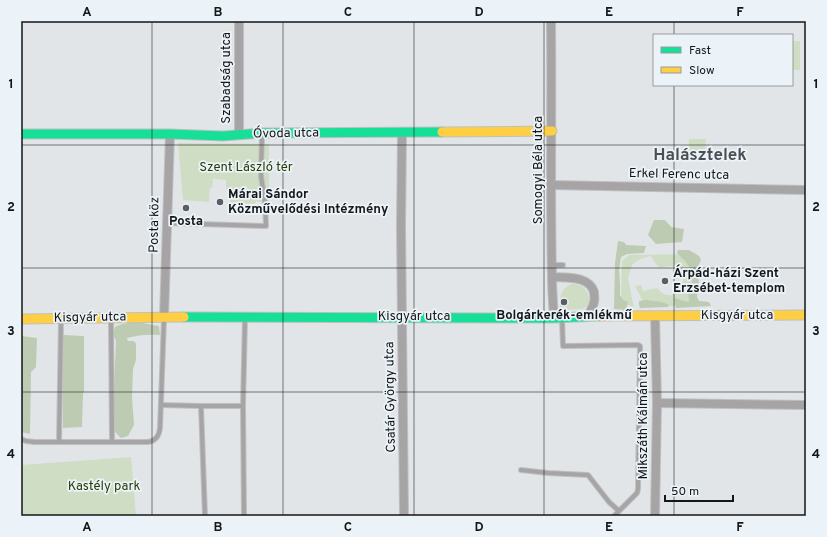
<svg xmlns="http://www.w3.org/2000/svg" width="827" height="537" font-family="Overpass,sans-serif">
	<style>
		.green { fill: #cfddc4 }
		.forest { fill: #bdcbb2 }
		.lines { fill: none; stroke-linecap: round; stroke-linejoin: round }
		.lane-casing { stroke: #bec0c2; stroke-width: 6 }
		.street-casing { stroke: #bec0c2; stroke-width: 10 }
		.fast-casing { stroke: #bec0c2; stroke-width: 11 }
		.slow-casing { stroke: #bec0c2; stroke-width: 11 }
		.lane { stroke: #a6a4a5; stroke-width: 4 }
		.street { stroke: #a6a4a5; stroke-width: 8 }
		.fast { stroke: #16e098; stroke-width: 9 }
		.slow { stroke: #ffcf43; stroke-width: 9 }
		.grid { fill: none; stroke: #141618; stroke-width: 1; stroke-opacity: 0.55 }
		.poi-dot { fill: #5c5e61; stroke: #ecf3f8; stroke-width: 1.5 }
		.labels { text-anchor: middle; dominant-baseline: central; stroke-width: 3.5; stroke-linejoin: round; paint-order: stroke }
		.street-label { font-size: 13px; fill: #141618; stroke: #ecf3f8 }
		.park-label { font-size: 13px; fill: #273c05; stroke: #ecf3f8 }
		.poi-label { font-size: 13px; font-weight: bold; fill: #141618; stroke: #ecf3f8; text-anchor: start }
		.district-label { font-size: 17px; font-weight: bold; fill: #4b5055; stroke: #ecf3f8 }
		.neatline { fill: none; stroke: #141618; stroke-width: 1.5 }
		.grid-label { font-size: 13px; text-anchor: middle; font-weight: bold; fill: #141618 }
	</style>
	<rect width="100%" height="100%" fill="#e2e5e8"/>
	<g class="green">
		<rect x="792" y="41" width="8" height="29"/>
		<path d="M689,139H706L705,155H688Z"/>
		<path d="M178,143L269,144V204H261V202L256,201L255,204L230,203V197H227V189H226V180L213,179L212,188H210L209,202L183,200Z"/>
		<path d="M694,254L692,306H642V300L635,286L641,285L643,291L657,288C660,291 663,295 668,295C670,296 672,295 674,294C688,287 686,268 670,266C667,266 663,267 660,268L656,264L651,256L640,259L632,265L628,278L632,299L634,307L621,303L622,261L629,255Z"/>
		<path d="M571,284C575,284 579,284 583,287C589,292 593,305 583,309C578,310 565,309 560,310C560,297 559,291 571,284Z"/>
		<path d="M131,457L136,516H21V465Z"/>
	</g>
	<g class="forest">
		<path d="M654,220H665L671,227L684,229L682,242L656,244L648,235Z"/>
		<path d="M618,241L624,242L626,245L646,246L644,253L627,254L621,257L619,270L620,284V295L623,300L628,302L626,310L614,309L615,263Z"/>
		<path d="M678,250H689L699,256L701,260L697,269L699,280L697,297L699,301L709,302L711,306L676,308L674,300L675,298L684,301L689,302L688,290L692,281L690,268L685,261L677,253Z"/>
		<path d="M647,300C656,302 660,300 669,305L668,307L640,308L639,305V301Z"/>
		<path d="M137,322L159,326L160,335C148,334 138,335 127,338L128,341H133L135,342L136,344V360L133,369L132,397L134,425L128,436L121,438L115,432L113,413L116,341L113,334L115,327L122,324Z"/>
		<path d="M63,335L84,336V392L83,393L82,427L63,428Z"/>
		<path d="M21,336L37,338L36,367L31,372L30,434L21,432Z"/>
	</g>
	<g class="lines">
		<defs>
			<g id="lane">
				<path d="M167,223L266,226L265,202L261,176L262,134"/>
				<path d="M552,265H563"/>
				<path d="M562,318L563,346L638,345L640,346L638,489L637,493L614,516"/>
				<path d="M111,320L112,441"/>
				<path d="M161,405L201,406H243"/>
				<path d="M201,406L205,516"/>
				<path d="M21,439L26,441L34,442H148C156,441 159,436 160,428L164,319"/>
				<path d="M59,442L61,321"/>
				<path d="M521,470L548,473L588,475L609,502L619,511"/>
				<path d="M244,516L243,406L245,318"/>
			</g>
			<g id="street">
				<path d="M239,21V134"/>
				<path d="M551,21C552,106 550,191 552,276C552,290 553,304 554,318"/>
				<path d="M402,133L401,227L404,516"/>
				<path d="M551,185L806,190"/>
				<path d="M552,277C565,278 589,275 594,292C594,295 595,299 594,302C593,307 590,312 588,316"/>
				<path d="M655,316L657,403L655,516"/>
				<path d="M164,317L170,134"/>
				<path d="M657,403L806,405"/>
			</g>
			<g id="fast">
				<path d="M21,134H170L223,136L262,133L442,132"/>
				<path d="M184,317L554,318L600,316"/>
			</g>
			<g id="slow">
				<path d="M442,132L552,131"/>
				<path d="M600,316L806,315"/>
				<path d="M21,319L184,317"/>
			</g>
		</defs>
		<use href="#lane" class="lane-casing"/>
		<use href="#street" class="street-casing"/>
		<use href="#fast" class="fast-casing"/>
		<use href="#slow" class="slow-casing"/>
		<use href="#lane" class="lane"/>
		<use href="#street" class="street"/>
		<use href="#fast" class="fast"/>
		<use href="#slow" class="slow"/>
	</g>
	<path class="grid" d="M152,21V516M283,21V516M414,21V516M544,21V516M674,21V35M674,85V516M21,145H806M21,268H806M21,392H806"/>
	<g class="poi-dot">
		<circle cx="220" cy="202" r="4"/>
		<circle cx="186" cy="208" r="4"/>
		<circle cx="665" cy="281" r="4"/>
		<circle cx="564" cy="302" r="4"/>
	</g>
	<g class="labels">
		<g class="street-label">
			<text transform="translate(227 78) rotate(-90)">Szabadság utca</text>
			<text transform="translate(286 134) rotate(-1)">Óvoda utca</text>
			<text transform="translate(539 170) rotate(-90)">Somogyi Béla utca</text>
			<text transform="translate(679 175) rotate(1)">Erkel Ferenc utca</text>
			<text transform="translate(155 225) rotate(-89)">Posta köz</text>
			<text x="737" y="316">Kisgyár utca</text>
			<text x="414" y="317">Kisgyár utca</text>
			<text transform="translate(90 318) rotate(-1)">Kisgyár utca</text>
			<text transform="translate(391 397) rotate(-91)">Csatár György utca</text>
			<text transform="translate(644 416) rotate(-90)">Mikszáth Kálmán utca</text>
		</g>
		<g class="park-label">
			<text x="246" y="168">Szent László tér</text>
			<text x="104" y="487">Kastély park</text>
		</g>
		<g class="poi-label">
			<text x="228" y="195">Márai Sándor<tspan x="228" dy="15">Közművelődési Intézmény</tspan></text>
			<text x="186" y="222" text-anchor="middle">Posta</text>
			<text x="673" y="274">Árpád-házi Szent<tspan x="673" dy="15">Erzsébet-templom</tspan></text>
			<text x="564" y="316" text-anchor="middle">Bolgárkerék-emlékmű</text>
		</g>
		<g class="district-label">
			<text x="700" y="156">Halásztelek</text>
		</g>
	</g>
	<rect width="827" height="537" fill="none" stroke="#ecf3f8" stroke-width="44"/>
	<rect x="653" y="34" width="140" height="52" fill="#ecf3f8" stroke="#969b9e"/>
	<rect x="661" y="47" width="20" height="6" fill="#16e098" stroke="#969b9e"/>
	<text x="689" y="54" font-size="12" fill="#141618">Fast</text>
	<rect x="661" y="67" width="20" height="6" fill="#ffcf43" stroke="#969b9e"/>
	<text x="689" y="74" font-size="12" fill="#141618">Slow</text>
	<path d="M665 495v6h68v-6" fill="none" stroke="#141618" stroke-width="2"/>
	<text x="671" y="495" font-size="12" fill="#141618" stroke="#ecf3f8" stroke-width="3" paint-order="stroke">50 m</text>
	<rect x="22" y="22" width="783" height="493" class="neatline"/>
	<g class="grid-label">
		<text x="87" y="16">A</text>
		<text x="218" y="16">B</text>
		<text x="348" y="16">C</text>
		<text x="479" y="16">D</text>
		<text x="609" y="16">E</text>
		<text x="740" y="16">F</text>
		<text x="11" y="88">1</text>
		<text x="816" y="88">1</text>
		<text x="11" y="211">2</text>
		<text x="816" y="211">2</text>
		<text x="11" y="335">3</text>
		<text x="816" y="335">3</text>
		<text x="11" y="458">4</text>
		<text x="816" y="458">4</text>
		<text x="87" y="531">A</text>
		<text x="218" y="531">B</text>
		<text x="348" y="531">C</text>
		<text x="479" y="531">D</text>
		<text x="609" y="531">E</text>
		<text x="740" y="531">F</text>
	</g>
</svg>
